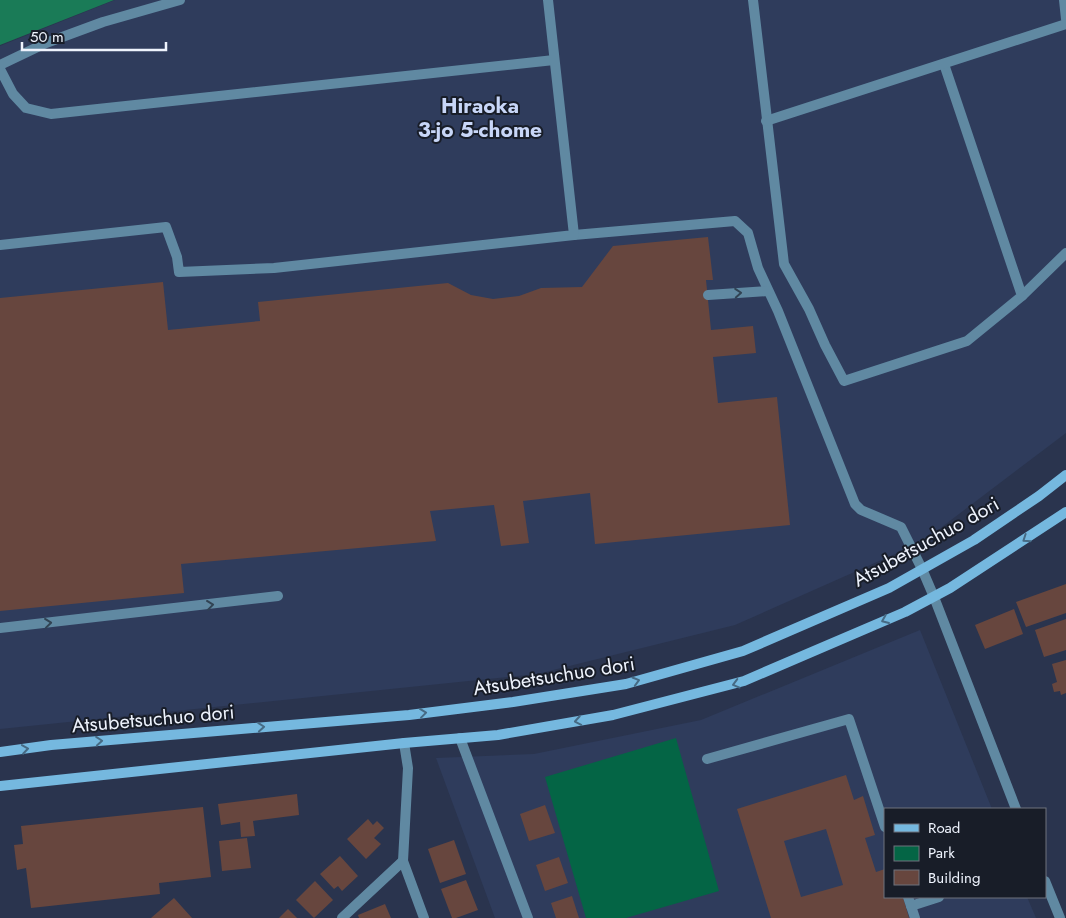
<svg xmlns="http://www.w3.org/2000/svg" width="1066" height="918" font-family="Jost,sans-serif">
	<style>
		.built { fill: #2f3c5c }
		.green { fill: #046545 }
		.forest { fill: #1a7b57 }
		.building { fill: #67463e; fill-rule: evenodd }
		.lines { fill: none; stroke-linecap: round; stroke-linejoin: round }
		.service { stroke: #6089a2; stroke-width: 10 }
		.minor { stroke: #6089a2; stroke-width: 10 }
		.tertiary { stroke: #6089a2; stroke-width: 10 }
		.secondary { stroke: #75b8df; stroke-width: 10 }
		.oneway { stroke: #314353 }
		.oneway2 { stroke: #466a84 }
		.labels { text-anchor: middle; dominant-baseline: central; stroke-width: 4; stroke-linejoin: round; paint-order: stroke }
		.street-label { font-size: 20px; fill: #eef3fd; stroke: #181d28 }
		.neighbourhood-label { font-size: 21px; font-weight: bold; fill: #c8d6f7; stroke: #181d28 }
	</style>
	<rect width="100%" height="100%" fill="#2a344e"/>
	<g class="built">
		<path d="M115,0H1066V433L922,542L735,625L537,674L0,729V46Z"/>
		<path d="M920,630L992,809H885V897H1027L1036,918H495L436,758L534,754L701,720Z"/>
	</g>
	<path class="green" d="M676,738L719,891L626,918H586L545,777Z"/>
	<path class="forest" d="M0,0H114L0,45Z"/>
	<g class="building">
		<path d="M708,237L713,280H706L711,330L753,326L756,353L713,357L718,403L777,397L790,525L595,544L590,493L523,501L529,543L501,546L494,505L430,511L436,541L181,564L184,593L0,611V298L163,282L168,330L260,321L258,302L448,283L471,295L493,299L519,296L541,288L582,287L613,246Z"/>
		<path d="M1066,584V613L1026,627L1016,602Z"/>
		<path d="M1014,609L1023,634L985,649L975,625Z"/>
		<path d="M1066,619V650L1044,657L1035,630Z"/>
		<path d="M1066,660V693L1061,695L1060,691L1054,692L1052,684L1057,682L1052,664Z"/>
		<path d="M846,775L854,800L863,796L875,835L865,838L876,872L885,869V897H903L909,918H771L737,809ZM826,829L843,885L801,897L784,841Z"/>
		<path d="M297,794L299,815L253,821L255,836L241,837L240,822L221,825L218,804Z"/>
		<path d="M545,805L555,833L529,841L520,814Z"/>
		<path d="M203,807L211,877L159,883L160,894L31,908L26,868L17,870L14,845L23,844L21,826Z"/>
		<path d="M368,819L373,825L377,821L384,828L374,838L381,844L366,859L347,839Z"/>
		<path d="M247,838L251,868L222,871L219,841Z"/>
		<path d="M454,840L466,874L440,883L428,849Z"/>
		<path d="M340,856L358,876L342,891L338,886L334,889L320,874Z"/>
		<path d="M559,857L568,883L545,891L536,865Z"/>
		<path d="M466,880L478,910L456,918H452L441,889Z"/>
		<path d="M315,881L333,900L314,918L296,900Z"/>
		<path d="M572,896L579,918H556L551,903Z"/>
		<path d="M174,898L192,918H151Z"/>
		<path d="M385,904L391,918H359L358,915Z"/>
		<path d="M288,909L297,918H279Z"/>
	</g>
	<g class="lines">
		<g class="service">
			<path d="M753,0L784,264L809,309L825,345L844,381L967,341L1022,296L944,64"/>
			<path d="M1064,0L1066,19"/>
			<path d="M0,69L13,94L26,108L51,114L554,60"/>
			<path d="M766,121L1066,24"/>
			<path d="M574,235L735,221L748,233L758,268L778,311L855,504L861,510L901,527L922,569L934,597"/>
			<path d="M0,245L166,227L177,257L179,272L274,268L574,235L548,0"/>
			<path d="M708,295L768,291"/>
			<path d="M1022,296L1066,253"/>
			<path d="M0,628L278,596"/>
			<path d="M460,738L528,918"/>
			<path d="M707,759L849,719L885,827"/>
			<path d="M908,897L915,918"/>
			<path d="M911,906L939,897"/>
		</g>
		<g class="minor">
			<path d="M934,597L1016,809"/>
			<path d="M404,743L408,768L403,861L424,918"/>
			<path d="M1045,881L1060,918"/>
			<path d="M342,918L403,861"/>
		</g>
		<path class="tertiary" d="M0,65L46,43L103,22L180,0"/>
		<g class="secondary">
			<path d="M0,752L51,745L409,715L513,702L626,684L743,651L889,588L974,540L1039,496L1066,475"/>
			<path d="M0,786L404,743L498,735L613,715L744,681L905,612L950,588L1066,512"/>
		</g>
	</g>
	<defs><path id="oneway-chevron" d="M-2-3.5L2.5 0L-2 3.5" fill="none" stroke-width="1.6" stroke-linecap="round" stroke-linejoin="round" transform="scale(1.25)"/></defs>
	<g class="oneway">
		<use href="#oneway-chevron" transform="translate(738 293) rotate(-4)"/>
		<use href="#oneway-chevron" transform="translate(210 605) rotate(-7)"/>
		<use href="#oneway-chevron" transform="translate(48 623) rotate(-6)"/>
	</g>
	<g class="oneway2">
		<use href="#oneway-chevron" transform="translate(1026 539) rotate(146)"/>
		<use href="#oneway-chevron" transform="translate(885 620) rotate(157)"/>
		<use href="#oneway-chevron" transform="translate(636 681) rotate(-16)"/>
		<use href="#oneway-chevron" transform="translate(736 684) rotate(165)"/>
		<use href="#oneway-chevron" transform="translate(423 713) rotate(-7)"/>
		<use href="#oneway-chevron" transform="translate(578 721) rotate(170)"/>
		<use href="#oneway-chevron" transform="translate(261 727) rotate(-5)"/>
		<use href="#oneway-chevron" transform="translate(99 741) rotate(-5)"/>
		<use href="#oneway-chevron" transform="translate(25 749) rotate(-8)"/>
	</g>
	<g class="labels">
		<g class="street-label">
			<text transform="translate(926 542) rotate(-29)">Atsubetsuchuo dori</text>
			<text transform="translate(554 676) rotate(-9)">Atsubetsuchuo dori</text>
			<text transform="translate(153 719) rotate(-5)">Atsubetsuchuo dori</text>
		</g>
		<g class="neighbourhood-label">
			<text x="480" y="106">Hiraoka<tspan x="480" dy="24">3-jo 5-chome</tspan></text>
		</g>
	</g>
	<rect x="884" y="808" width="162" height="90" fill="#181d28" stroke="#6e737d"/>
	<rect x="894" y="824" width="25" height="8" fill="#75b8df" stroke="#6e737d"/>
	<text x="928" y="833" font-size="15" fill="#eef3fd">Road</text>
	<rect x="894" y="846" width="25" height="15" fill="#046545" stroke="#6e737d"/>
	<text x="928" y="858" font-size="15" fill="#eef3fd">Park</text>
	<rect x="894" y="870" width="25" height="15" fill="#67463e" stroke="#6e737d"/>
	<text x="928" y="883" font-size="15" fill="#eef3fd">Building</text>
	<path d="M22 42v8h144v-8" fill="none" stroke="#eef3fd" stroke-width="2.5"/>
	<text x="30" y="42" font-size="15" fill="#eef3fd" stroke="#181d28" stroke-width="4" paint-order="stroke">50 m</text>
</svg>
